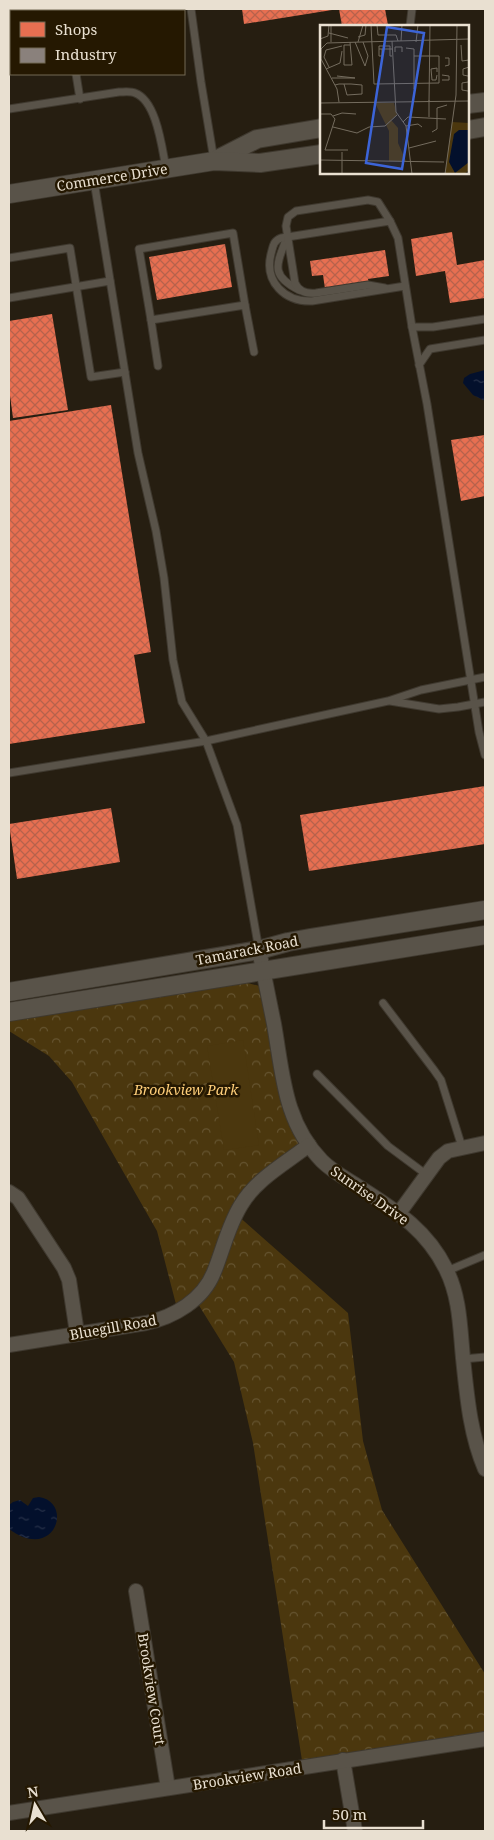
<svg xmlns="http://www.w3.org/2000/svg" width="494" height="1840" font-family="'Noto Serif',serif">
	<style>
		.park { fill: url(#park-crowns) }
		.pitch { fill: #4b370e }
		.water { fill: url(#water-ripples) }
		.shops { fill: url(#shops-cross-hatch) }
		.industry { fill: url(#industry-cross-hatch) }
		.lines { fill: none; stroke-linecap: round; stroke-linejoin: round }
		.service-casing { stroke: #3f392f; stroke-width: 9 }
		.minor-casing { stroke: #3f392f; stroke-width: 16 }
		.tertiary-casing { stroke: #3f392f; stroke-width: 20 }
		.service { stroke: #595349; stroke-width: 7 }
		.minor { stroke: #595349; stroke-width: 14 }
		.tertiary { stroke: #595349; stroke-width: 18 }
		.labels { text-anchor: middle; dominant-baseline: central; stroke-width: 5; stroke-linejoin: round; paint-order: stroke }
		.street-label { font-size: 14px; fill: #e9e0d1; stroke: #251801 }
		.park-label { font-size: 14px; font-style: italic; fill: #fece79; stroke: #251801 }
		.inset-road { fill: none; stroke: #746c5e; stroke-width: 1 }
		.view { fill: #3c64d7; fill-opacity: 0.15; stroke: #3c64d7; stroke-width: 2.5 }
		.inset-edge { fill: none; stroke: #e9e0d1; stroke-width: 2.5 }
	</style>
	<defs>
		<pattern id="park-crowns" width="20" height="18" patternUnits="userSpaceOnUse" patternTransform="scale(1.25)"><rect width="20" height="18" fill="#4b370e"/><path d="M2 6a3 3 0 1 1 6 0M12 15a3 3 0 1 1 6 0" fill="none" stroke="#655430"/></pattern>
		<pattern id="water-ripples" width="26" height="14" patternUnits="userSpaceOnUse" patternTransform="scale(1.25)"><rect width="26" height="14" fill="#03102c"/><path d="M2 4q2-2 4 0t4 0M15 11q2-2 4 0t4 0" fill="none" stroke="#28324a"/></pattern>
		<pattern id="shops-cross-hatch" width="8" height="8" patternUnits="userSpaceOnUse" patternTransform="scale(1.25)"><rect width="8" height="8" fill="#e76f51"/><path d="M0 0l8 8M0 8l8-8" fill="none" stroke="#b7624c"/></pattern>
		<pattern id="industry-cross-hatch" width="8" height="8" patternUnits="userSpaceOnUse" patternTransform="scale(1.25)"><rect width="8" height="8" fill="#8a817c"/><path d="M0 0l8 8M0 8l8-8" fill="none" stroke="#726b67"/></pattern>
	</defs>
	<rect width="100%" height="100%" fill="#261e11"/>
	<path class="park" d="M244,982L267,988L285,1088L309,1145L236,1214L348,1313L363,1441L382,1510L485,1674V1739L303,1767L253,1443L234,1362L195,1299L178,1312L157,1231L72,1082L49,1056L9,1031V1020Z"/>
	<path class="pitch" d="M243,1040L259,1145L224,1150L207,1046Z"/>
	<g class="water">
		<path d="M485,370V401L473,395L463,383L464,378L470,374Z"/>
		<path d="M39,1497C74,1502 55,1563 9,1529V1505L13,1502L20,1500L28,1506L33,1498Z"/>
	</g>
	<g class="shops">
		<path d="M242,9H332V10L244,24Z"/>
		<path d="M339,9H385L388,25L342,26Z"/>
		<path d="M452,232L457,265L485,260V298L450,303L445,271L416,276L411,239Z"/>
		<path d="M225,244L232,287L157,300L149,257Z"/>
		<path d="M385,250L389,276L368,279L369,283L325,289L323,275L312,276L310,261Z"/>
		<path d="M52,314L68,410L13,418L9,388V321Z"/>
		<path d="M111,405L151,652L134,655L145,723L9,744V421Z"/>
		<path d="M485,435V496L461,501L451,440Z"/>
		<path d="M485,786V844L309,871L300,815Z"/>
		<path d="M111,808L120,862L17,879L9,824Z"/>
	</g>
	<path class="industry" d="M9,9H46V11H11V74L9,75Z"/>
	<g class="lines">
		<defs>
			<g id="service">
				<path d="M65,9L66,11"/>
				<path d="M191,9L201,82L214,160"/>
				<path d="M410,26L412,9"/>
				<path d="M76,74L80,99"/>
				<path d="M9,109L119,92C124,92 131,91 135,93C157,101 162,149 166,168"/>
				<path d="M94,181L138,453L156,531L164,578L173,660L182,702L206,741L237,825L259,950"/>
				<path d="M287,237C277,264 269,275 299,290"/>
				<path d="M9,258L70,248L91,377L125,372"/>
				<path d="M405,286L312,301C285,302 264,282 271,254C273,247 273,241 281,238L390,221L398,238L412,327L427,404L479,732L485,755"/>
				<path d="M385,288L368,285L316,293C307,294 299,292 295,283L286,226L288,217L296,211L368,200L378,202L390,221"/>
				<path d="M9,298L110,281"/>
				<path d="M151,320L139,249L233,233L245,305"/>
				<path d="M412,327H433L485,319"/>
				<path d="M419,365L430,349L485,340"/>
				<path d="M158,366L151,320L245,305L254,352"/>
				<path d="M390,701L439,709L458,707L485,702"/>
				<path d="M9,773L206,741L388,701L421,690L485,677"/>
				<path d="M383,1003L434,1070L441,1080L462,1147"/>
				<path d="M317,1074L388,1146L427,1175"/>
				<path d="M447,1271L485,1255"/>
				<path d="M463,1359L485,1357"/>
			</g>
			<g id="minor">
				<path d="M259,950C264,975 269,999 274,1024C283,1075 284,1122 322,1161C333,1172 347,1179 359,1187C396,1211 426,1229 446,1269C460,1297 460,1327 463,1358C467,1396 470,1434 485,1469"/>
				<path d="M9,1192L18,1198L64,1268L69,1280L77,1333"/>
				<path d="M399,1213L439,1158L448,1151L485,1143"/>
				<path d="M9,1345L146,1323C174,1317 203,1300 214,1272C223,1250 228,1226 241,1205C256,1179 286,1163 309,1145"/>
				<path d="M136,1591L168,1788"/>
				<path d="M343,1760L355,1831"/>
				<path d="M9,1813L485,1739"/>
			</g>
			<g id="tertiary">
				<path d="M468,104L485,102"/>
				<path d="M468,130L485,127"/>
				<path d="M216,160L257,139L322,128"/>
				<path d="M9,194L214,161L260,163L322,154"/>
				<path d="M9,992L259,950L288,942L310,938L485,910"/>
				<path d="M9,1012L485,935"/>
			</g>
		</defs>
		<use href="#service" class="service-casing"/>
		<use href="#minor" class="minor-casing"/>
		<use href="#tertiary" class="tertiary-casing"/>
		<use href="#service" class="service"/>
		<use href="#minor" class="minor"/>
		<use href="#tertiary" class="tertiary"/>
	</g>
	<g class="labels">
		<g class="street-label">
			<text transform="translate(112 177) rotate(-9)">Commerce Drive</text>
			<text transform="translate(247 950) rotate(-11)">Tamarack Road</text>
			<text transform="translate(370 1195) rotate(35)">Sunrise Drive</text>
			<text transform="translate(113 1327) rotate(-10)">Bluegill Road</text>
			<text transform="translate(152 1689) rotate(81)">Brookview Court</text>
			<text transform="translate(247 1776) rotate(-9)">Brookview Road</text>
		</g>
		<g class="park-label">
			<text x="186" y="1089">Brookview Park</text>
		</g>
	</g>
	<g transform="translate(320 25)">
		<rect width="149" height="149" fill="#261e11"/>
		<path d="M55,78H74L77,90L71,95L78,103V118L86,136H69V106ZM132,97L149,98V145L144,149H125Z" fill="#4b370e"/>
		<path d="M139,105H149V137L135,148L129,137L134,109Z" fill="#03102c"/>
		<path class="inset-road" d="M51,0L54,59L119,58M57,0L58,10H76L78,16M9,8L28,13M38,12L45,10L46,0M0,14L8,11L9,0M72,16L76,87L86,101L92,149M81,16L82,0M11,17V0M30,17L32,40H24V20H30M35,17L45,41M38,17L43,0M43,17L48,31L45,41M96,17L98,0M141,20L142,36L149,35M86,23L94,24V64M59,24V31H62V24M72,24H59V21H70V31H72M75,27V22H82V27M94,31H119V58M125,41L129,40V33H125M9,42L4,32L6,25L22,21M6,44L20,38L22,26M117,50L116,55H112L111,44L117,43V47M122,50L129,51V55H122M148,51L143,50V44L149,42M12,53H35L17,51M148,57L142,58V65L148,66M15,60L19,59H31L42,60V69L27,70L24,59M109,75V92M19,77L17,64L1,34V24L7,18L149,14M109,77L110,0M0,78L149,76M0,89H11L15,94L5,125H28M13,91L22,88L36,89M83,97L88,92L126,94M86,101L98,99L102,102M13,102L37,108L49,102L65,101L77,90M112,107L117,104V83L127,80M89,123L116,116M0,135L124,137M22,149V127M125,149L136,70L137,0"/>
		<path class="view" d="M67,2L104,8L82,144L46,138Z"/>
		<rect width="149" height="149" class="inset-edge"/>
	</g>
	<rect width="494" height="1840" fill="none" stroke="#e9e0d1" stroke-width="20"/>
	<rect x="10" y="10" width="175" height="65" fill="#251801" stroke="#736854"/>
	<rect x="20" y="22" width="25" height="15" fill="#e76f51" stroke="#736854"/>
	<text x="55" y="35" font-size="15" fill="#e9e0d1">Shops</text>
	<rect x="20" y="48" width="25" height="15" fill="#8a817c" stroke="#736854"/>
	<text x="55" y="60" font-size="15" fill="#e9e0d1">Industry</text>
	<g transform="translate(35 1805) rotate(351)" stroke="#251801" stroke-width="4" paint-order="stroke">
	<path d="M0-4L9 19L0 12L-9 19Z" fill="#e9e0d1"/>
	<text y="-8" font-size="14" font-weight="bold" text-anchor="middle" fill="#e9e0d1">N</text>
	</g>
	<path d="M324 1820v8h99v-8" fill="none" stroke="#e9e0d1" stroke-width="2.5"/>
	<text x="332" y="1820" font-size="15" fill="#e9e0d1" stroke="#251801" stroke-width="4" paint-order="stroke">50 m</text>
</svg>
